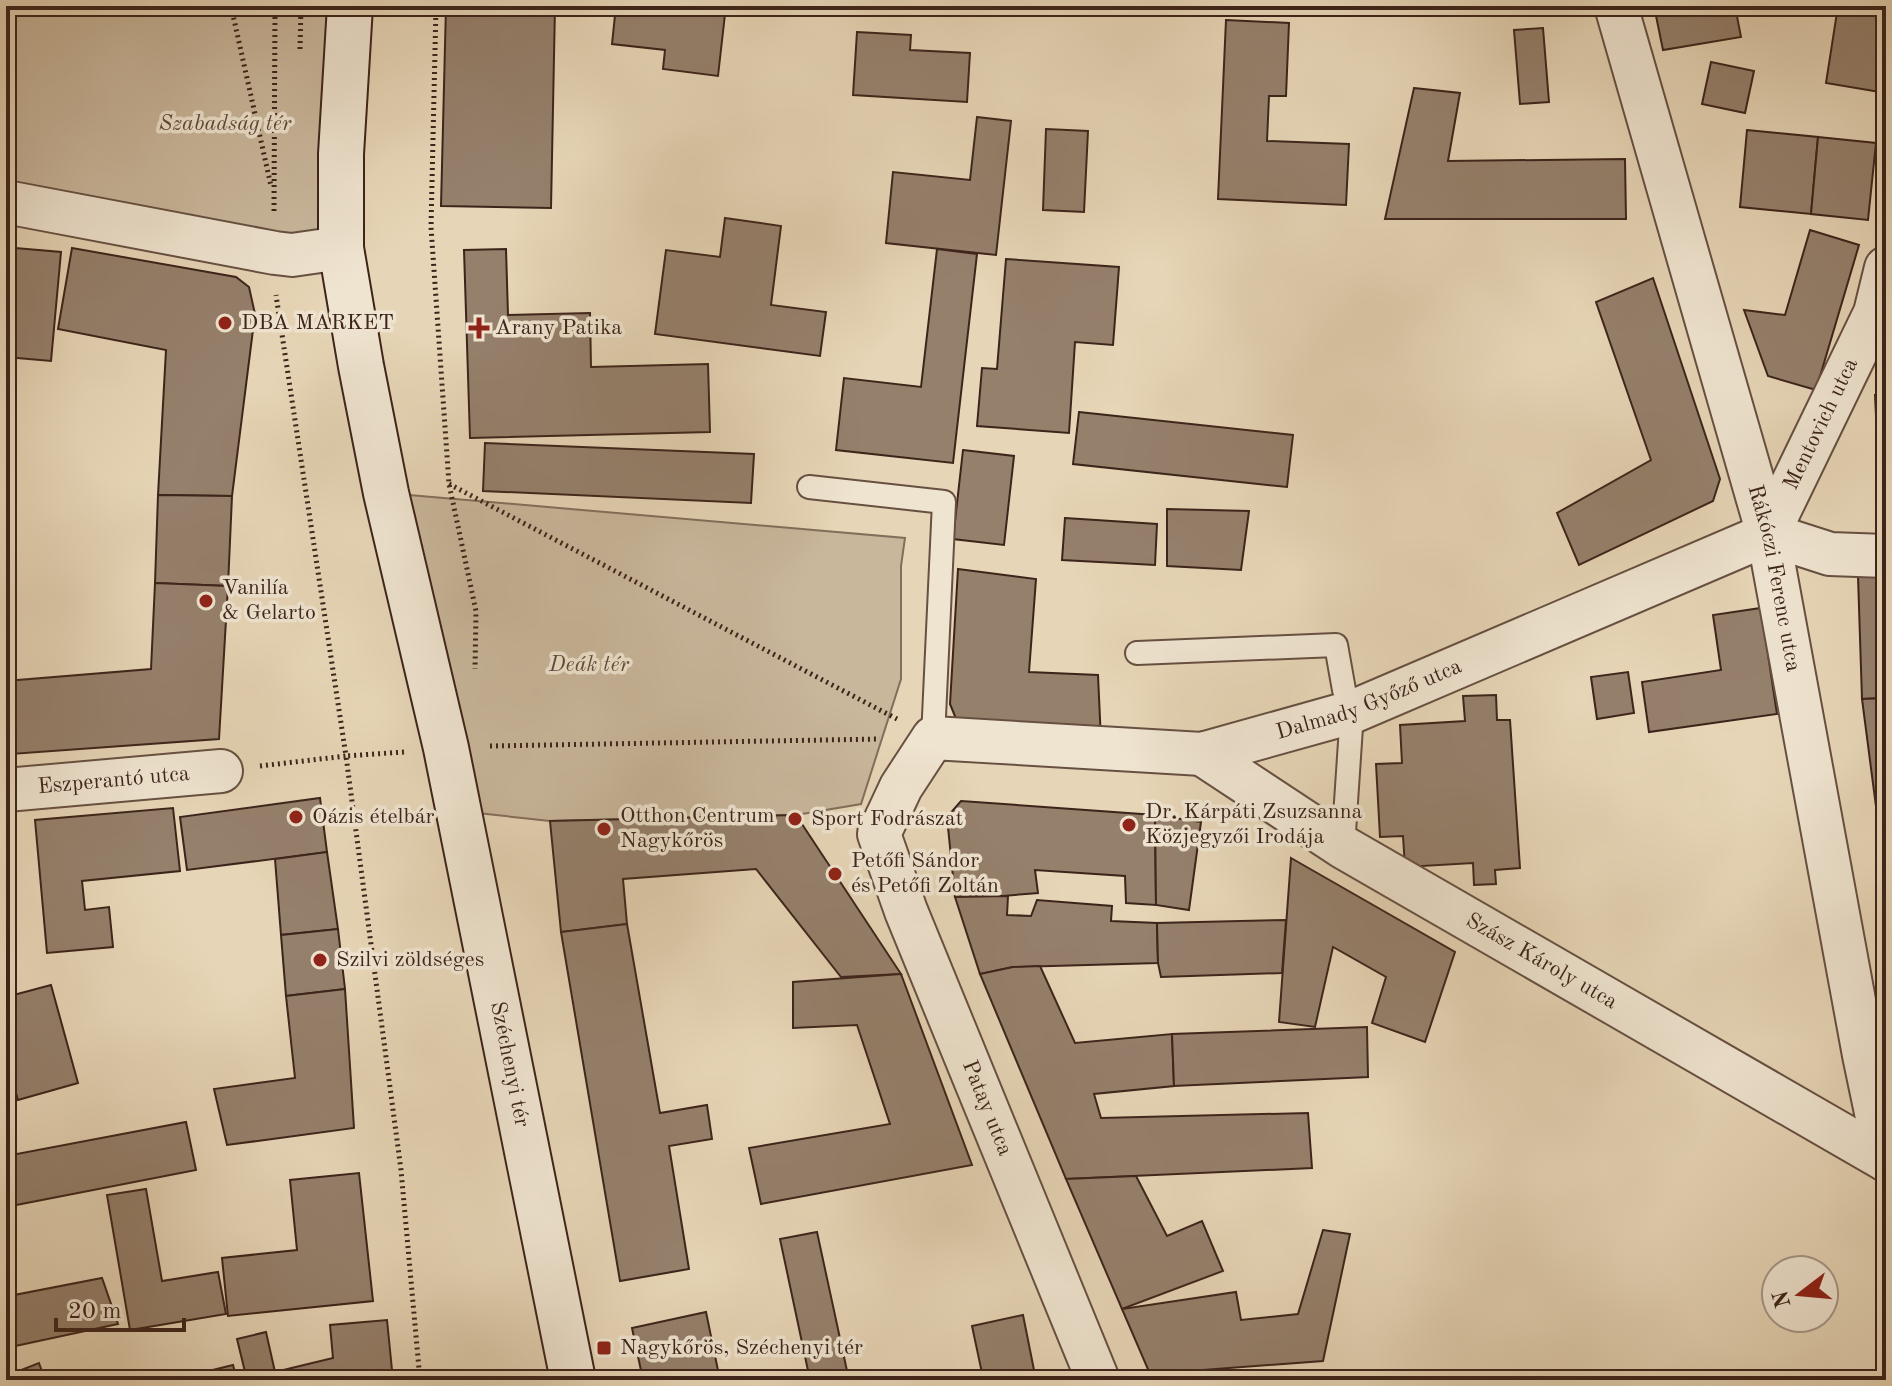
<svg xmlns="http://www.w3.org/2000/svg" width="1892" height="1386" font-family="'Old Standard TT',serif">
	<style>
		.green { fill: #c9b79c; stroke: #836e5c; stroke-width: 2 }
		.building { fill: #95806c; stroke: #3d241b; stroke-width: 2 }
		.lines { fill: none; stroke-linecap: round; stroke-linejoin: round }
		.service-casing { stroke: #675042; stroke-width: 26 }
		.minor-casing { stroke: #675042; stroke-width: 46 }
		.secondary-casing { stroke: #3d241b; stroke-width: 48 }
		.path { stroke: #3d241b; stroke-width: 5; stroke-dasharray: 2 4; stroke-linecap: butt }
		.service { stroke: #efe4d0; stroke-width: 22 }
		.minor { stroke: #efe4d0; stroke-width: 42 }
		.secondary { stroke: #efe4d0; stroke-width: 44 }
		.poi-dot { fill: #8f2418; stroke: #efe4d0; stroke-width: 3 }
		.labels { text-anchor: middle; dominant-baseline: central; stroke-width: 7; stroke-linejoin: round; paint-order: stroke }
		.park-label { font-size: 22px; font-style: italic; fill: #60493b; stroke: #efe4d0 }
		.poi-label { font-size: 22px; fill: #3d241b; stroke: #efe4d0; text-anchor: start }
		.street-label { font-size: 22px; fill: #3d241b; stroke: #efe4d0 }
	</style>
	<rect width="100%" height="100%" fill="#e6d5b6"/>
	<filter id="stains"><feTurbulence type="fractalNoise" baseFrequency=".0025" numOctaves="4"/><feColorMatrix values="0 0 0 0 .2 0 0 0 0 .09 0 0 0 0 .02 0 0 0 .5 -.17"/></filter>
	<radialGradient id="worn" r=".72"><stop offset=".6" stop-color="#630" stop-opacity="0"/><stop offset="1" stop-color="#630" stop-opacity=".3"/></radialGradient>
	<g class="green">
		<path d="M6,6H350L341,248L6,202Z"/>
		<path d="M386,493L905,538L901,566V679L861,804L796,815L550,821L459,811Z"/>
	</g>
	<g class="building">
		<path d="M446,6H555L551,208L441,206Z"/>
		<path d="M616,6H660L725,14L718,76L663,69L665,50L612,44Z"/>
		<path d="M1654,6H1735L1741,37L1663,50Z"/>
		<path d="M1838,6H1861L1886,10V93L1826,83Z"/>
		<path d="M1226,20L1289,23L1286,96H1269L1267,141L1349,144L1346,205L1218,199Z"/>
		<path d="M1543,28L1549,102L1520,104L1514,30Z"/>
		<path d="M857,32L911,35L910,50L970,53L967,102L853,95Z"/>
		<path d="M1711,62L1754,71L1745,113L1702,104Z"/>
		<path d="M1414,88L1460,93L1448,161L1625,159L1626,219H1385Z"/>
		<path d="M977,117L1011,121L996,255L886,243L893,172L970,180Z"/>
		<path d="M1046,129L1088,131L1084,212L1043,210Z"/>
		<path d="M1747,130L1818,137L1811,214L1740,207Z"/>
		<path d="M1818,137L1876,143L1868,220L1811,214Z"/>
		<path d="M725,218L781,226L771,305L826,312L820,356L655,334L666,250L720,257Z"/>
		<path d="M1810,230L1859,245L1816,390L1768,376L1744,310L1785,315Z"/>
		<path d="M15,248L61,252L51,361L6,357V255L14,256Z"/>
		<path d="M72,248L236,277L249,287L255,314L232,496L158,495L166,350L58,329Z"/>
		<path d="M506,249L508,315L590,313L591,367L708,364L710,432L470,438L464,250Z"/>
		<path d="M937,249L977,254L953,463L836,450L844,378L921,387Z"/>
		<path d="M1006,259L1119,267L1113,345L1075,342L1069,433L977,426L982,368L997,369Z"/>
		<path d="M1653,278L1720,479L1713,501L1579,565L1557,513L1651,460L1596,302Z"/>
		<path d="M1886,394V456L1878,457L1875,395Z"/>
		<path d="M1079,412L1293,435L1287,487L1073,464Z"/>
		<path d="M485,443L754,454L751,503L483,491Z"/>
		<path d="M963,450L1014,456L1004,545L953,539Z"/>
		<path d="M158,495L232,496L228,586L155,583Z"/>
		<path d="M1167,509L1249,511L1241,570L1167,566Z"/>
		<path d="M1065,518L1157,524L1155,565L1062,560Z"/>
		<path d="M958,569L1036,579L1029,672L1098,675L1101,741L963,736L950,704Z"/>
		<path d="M1886,575V698L1862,699L1858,576Z"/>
		<path d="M155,583L228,586L219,739L11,754L6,681L151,669Z"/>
		<path d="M1761,608L1777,714L1649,732L1642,682L1721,670L1713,615Z"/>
		<path d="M1628,672L1634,713L1597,719L1591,677Z"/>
		<path d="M1496,695L1497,720H1510L1520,868L1495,870L1496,884L1474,885L1473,863L1405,867L1403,836L1380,837L1376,764L1402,763L1400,725L1465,721L1463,696Z"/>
		<path d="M1886,698V867L1884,868L1862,699Z"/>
		<path d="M320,798L327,852L187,870L180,817Z"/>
		<path d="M961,801L1155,815L1156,905L1126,903L1125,876L1035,870L1038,893L990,897H955L947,817Z"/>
		<path d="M173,808L180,871L82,881L85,910L109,907L113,947L47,953L35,820Z"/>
		<path d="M796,815L901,974L841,977L756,869L623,879L627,924L561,932L550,821Z"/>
		<path d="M1155,815L1201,822L1189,910L1156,905Z"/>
		<path d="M327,852L338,929L281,935L275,859Z"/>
		<path d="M1291,858L1455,952L1425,1042L1372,1023L1386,977L1333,947L1315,1027L1279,1022Z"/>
		<path d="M1008,896L1007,915L1031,916L1037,900L1112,906L1111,921L1157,923L1158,963L1013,967L980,974L955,897Z"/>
		<rect x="1876" y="906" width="10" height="66"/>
		<path d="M1286,920L1282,973L1161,977L1158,963L1157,923Z"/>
		<path d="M627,924L660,1113L707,1105L712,1139L669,1146L689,1269L620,1281L561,932Z"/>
		<path d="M338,929L345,989L286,996L281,935Z"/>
		<path d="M1040,966L1075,1043L1172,1034L1174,1086L1094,1094L1101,1118L1308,1113L1312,1168L1066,1179L980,974L1013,967Z"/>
		<path d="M901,974L972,1165L761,1204L749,1148L890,1124L857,1025L793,1028V982Z"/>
		<path d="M51,985L78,1083L18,1100L8,1064L6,1065V997Z"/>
		<path d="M345,989L354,1128L227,1145L214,1089L295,1078L286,996Z"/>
		<path d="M1367,1027L1368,1077L1174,1086L1172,1034Z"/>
		<path d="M186,1122L196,1170L6,1207V1156Z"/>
		<path d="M359,1173L373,1301L228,1316L222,1258L297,1250L290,1180Z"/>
		<path d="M1136,1176L1167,1236L1202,1221L1223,1271L1122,1309L1066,1179Z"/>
		<path d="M146,1189L162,1281L218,1272L226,1314L130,1330L107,1195Z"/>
		<path d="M1323,1230L1350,1234L1323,1361L1150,1374L1122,1309L1236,1292L1241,1320L1298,1314Z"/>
		<path d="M817,1232L849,1380H810L780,1239Z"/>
		<path d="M6,1276L14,1295L102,1278L118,1324L6,1348Z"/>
		<path d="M706,1312L720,1380H643L632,1328Z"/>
		<path d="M1023,1315L1036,1380H950L982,1373L972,1326Z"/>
		<path d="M387,1320L393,1380H247L237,1339L266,1332L275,1372L333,1358L330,1325Z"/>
		<path d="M39,1363L45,1380H6V1376Z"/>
		<path d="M233,1365L237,1380H189L188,1376Z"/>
	</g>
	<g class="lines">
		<defs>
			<g id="service">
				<path d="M809,487L944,502L933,738"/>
				<path d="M1137,653L1336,645L1344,690L1352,712L1343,847"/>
			</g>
			<g id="minor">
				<path id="s1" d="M1616,6L1768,534L1864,1055L1886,1160"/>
				<path d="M6,202L275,253L292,255L341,248"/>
				<path id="s2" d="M1768,534L1875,313L1886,268"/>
				<path id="s3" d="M1202,754L1343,847L1886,1160"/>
				<path id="s4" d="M6,790L221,771"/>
				<path id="s5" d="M1098,1380L906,911L879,834L901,787L933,738L1202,754L1352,712L1768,534L1830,554L1886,556"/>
			</g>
			<g id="secondary">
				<path id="s6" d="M350,6L341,154V248L361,366L386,493L446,748L573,1380"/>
			</g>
		</defs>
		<use href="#service" class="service-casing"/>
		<use href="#minor" class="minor-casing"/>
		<use href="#secondary" class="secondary-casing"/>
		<g class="path">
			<path d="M231,6L271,186"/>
			<path d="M436,6L431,227L449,484L476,611L475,669"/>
			<path d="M300,49L301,6"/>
			<path d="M274,211L275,6"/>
			<path d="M449,484L897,719"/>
			<path d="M490,746L880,739"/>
			<path d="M404,752L346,756L401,1170L420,1380"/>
			<path d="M260,766L346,756L276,295"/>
		</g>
		<use href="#service" class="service"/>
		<use href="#minor" class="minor"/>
		<use href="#secondary" class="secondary"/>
	</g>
	<g class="poi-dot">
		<circle cx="225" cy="323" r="8"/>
		<path d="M475 316h8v8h8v8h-8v8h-8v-8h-8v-8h8z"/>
		<circle cx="206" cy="601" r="8"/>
		<circle cx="296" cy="817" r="8"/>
		<circle cx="795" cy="819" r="8"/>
		<circle cx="1129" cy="825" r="8"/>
		<circle cx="604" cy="829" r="8"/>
		<circle cx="835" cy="874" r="8"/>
		<circle cx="320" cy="960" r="8"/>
		<rect x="596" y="1340" width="16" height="16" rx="4"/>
	</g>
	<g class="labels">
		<g class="park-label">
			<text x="225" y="124">Szabadság tér</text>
			<text x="589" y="665">Deák tér</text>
		</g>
		<g class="poi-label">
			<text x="241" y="323">DBA MARKET</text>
			<text x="495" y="328">Arany Patika</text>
			<text x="222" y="588">Vanilía<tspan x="222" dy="25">&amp; Gelarto</tspan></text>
			<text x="1145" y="812">Dr. Kárpáti Zsuzsanna<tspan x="1145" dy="25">Közjegyzői Irodája</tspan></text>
			<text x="620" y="816">Otthon Centrum<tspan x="620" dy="25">Nagykőrös</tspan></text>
			<text x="312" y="817">Oázis ételbár</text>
			<text x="811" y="819">Sport Fodrászat</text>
			<text x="851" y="861">Petőfi Sándor<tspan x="851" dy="25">és Petőfi Zoltán</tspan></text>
			<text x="336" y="960">Szilvi zöldséges</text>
			<text x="620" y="1348">Nagykőrös, Széchenyi tér</text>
		</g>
		<g class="street-label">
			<text stroke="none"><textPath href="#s2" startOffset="122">Mentovich utca</textPath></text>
			<text stroke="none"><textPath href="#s1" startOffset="594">Rákóczi Ferenc utca</textPath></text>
			<text stroke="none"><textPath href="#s5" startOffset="1144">Dalmady Győző utca</textPath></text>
			<text stroke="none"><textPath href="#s4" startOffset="108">Eszperantó utca</textPath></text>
			<text stroke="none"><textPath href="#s3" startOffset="398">Szász Károly utca</textPath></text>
			<text stroke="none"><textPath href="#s6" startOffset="1076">Széchenyi tér</textPath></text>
			<text transform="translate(987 1108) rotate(68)">Patay utca</text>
		</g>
	</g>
	<rect width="1892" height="1386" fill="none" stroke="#e6d5b6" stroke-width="32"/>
	<rect x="8" y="8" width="1876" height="1370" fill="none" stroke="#3d241b" stroke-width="4"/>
	<rect x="16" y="16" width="1860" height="1354" fill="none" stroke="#3d241b" stroke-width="2"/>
	<g transform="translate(1800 1294) rotate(254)"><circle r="38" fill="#efe4d0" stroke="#a89788" stroke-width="2"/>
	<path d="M0-6L14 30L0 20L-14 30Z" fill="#8f2418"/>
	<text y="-12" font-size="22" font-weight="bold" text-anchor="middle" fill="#3d241b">N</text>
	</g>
	<path d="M56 1318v12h128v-12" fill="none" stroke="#3d241b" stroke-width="4"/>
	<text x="68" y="1318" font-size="24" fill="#3d241b" stroke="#efe4d0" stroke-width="6" paint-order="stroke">20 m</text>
	<rect width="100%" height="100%" filter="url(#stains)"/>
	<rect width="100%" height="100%" fill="url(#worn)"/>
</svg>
